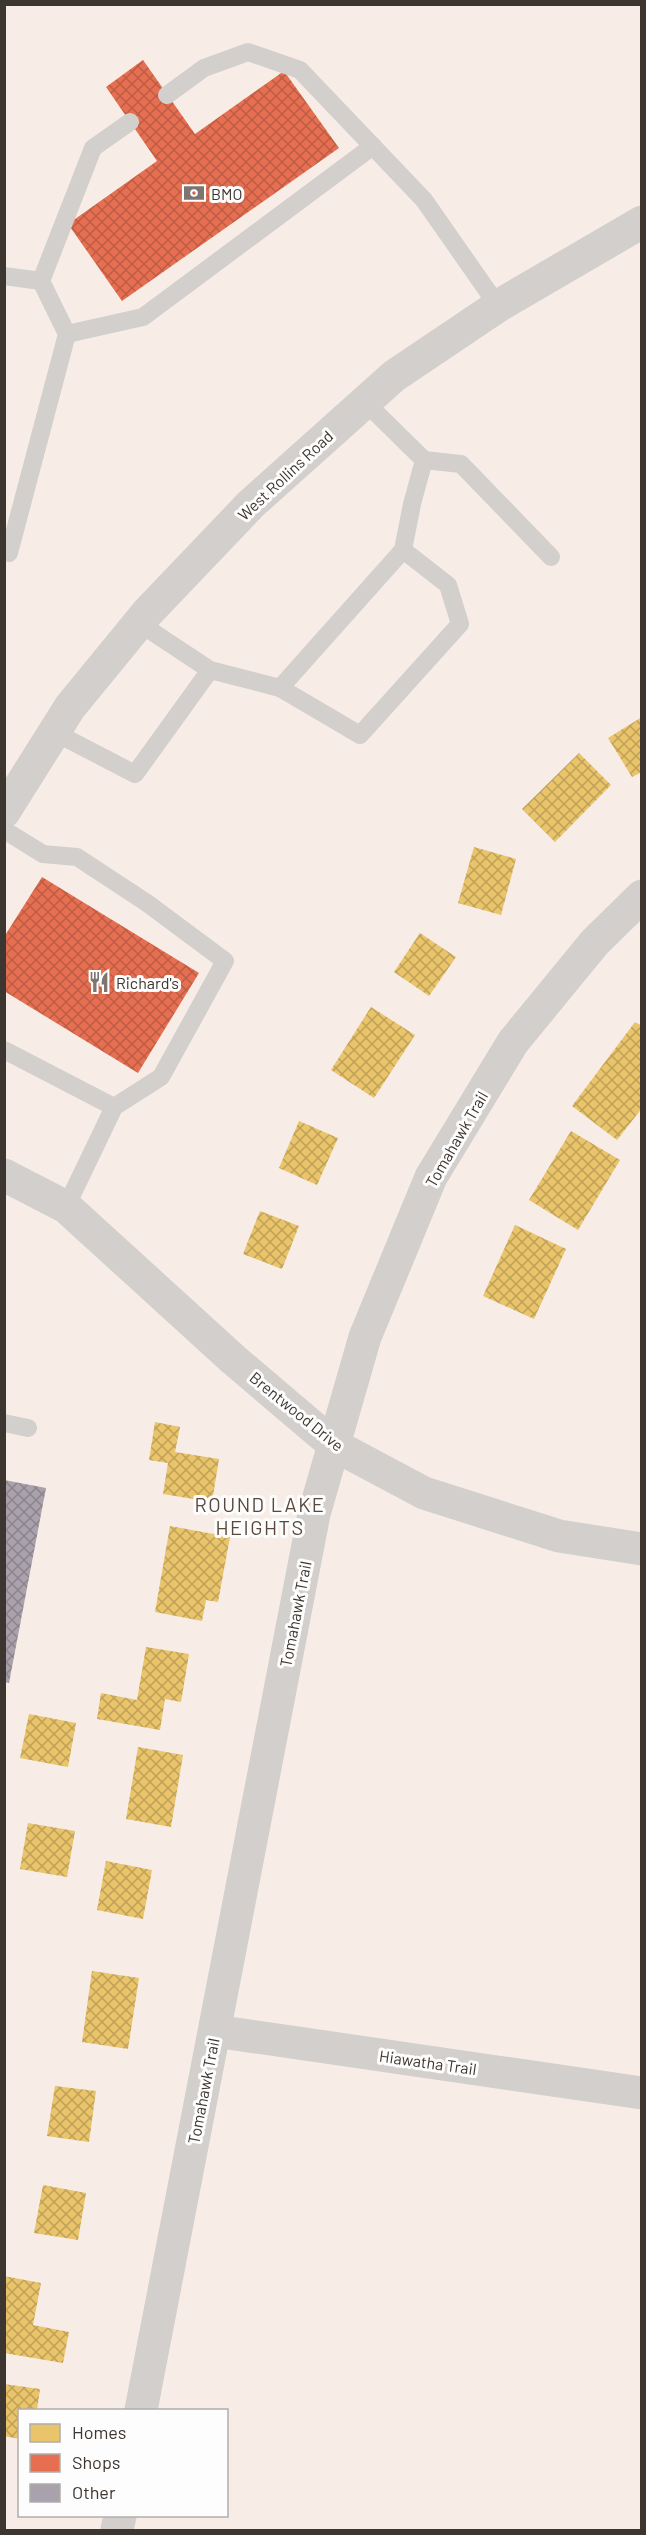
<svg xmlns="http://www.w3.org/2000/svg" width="646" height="2535" font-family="Barlow,sans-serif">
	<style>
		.homes { fill: url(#homes-cross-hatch) }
		.shops { fill: url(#shops-cross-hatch) }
		.building { fill: url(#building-cross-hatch) }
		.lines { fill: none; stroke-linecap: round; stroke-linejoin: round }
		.service { stroke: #d2cfcc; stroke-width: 18 }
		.minor { stroke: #d2cfcc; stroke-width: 33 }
		.secondary { stroke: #d2cfcc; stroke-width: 33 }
		.labels { text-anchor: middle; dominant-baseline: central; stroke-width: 6; stroke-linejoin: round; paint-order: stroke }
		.poi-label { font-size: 16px; fill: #3d352f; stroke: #fdfdfd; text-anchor: start }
		.street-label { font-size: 16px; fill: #3d352f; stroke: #fdfdfd }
		.quarter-label { font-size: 20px; letter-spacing: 1.5px; fill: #59483b; stroke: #fdfdfd }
	</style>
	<defs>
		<pattern id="homes-cross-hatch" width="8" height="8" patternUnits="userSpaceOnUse" patternTransform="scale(1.5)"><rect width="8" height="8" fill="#e9c46a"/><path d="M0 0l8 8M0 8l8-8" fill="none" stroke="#bea058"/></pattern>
		<pattern id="shops-cross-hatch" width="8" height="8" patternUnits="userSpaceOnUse" patternTransform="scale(1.5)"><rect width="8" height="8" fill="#e76f51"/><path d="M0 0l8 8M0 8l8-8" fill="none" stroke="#bc5c44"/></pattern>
		<pattern id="building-cross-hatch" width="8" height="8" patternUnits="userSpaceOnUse" patternTransform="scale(1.5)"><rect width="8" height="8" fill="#a9a1ab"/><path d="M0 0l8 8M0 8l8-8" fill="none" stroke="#8b848c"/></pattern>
	</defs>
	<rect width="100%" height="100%" fill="#f7ede6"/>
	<g class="homes">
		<path d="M642,717V772L632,777L608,738Z"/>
		<path d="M579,753L611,785L555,842L522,809Z"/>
		<path d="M474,847L516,859L501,915L458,903Z"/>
		<path d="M420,933L456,957L429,996L394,972Z"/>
		<path d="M371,1007L415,1035L374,1098L331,1070Z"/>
		<path d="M635,1022L642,1026V1108L617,1140L572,1106Z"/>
		<path d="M299,1121L338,1138L317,1185L279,1168Z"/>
		<path d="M571,1131L620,1160L578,1230L529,1200Z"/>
		<path d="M260,1211L299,1226L282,1269L243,1254Z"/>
		<path d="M515,1225L566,1249L534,1319L483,1296Z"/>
		<path d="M155,1422L180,1427L175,1452L219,1459L212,1502L163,1494L168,1463L149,1460Z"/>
		<path d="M170,1526L230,1537L218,1602L206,1600L202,1621L155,1612Z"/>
		<path d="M146,1647L189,1654L181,1702L165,1699L160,1730L97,1719L101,1693L137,1700Z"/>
		<path d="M29,1714L76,1723L68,1767L20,1758Z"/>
		<path d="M138,1747L183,1755L171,1827L126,1819Z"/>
		<path d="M28,1823L75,1831L67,1877L20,1869Z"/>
		<path d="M106,1861L152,1870L143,1919L97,1910Z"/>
		<path d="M92,1971L139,1978L128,2049L82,2042Z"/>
		<path d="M55,2086L96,2091L89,2142L47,2136Z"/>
		<path d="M43,2185L86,2193L78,2240L34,2233Z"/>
		<path d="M4,2276L41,2283L33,2325L69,2332L63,2363L4,2353Z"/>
		<path d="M4,2384L40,2389L37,2410H20V2439L4,2436Z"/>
	</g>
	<g class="shops">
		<path d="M143,60L195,134L284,71L339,148L122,301L68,224L157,161L106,87Z"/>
		<path d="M42,877L199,973L138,1073L4,991V937Z"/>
	</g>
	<path class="building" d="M4,1480L46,1488L9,1683L4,1682Z"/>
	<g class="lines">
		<g class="service">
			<path d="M167,95L204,68L248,52L300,70L424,200L498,306"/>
			<path d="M4,276L41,281L93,148L130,122"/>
			<path d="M67,334L143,317L373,146"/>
			<path d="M424,460L461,464L551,557"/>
			<path d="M4,552L9,553L67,334L41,281"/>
			<path d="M139,623L210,670L280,688L403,550L412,504L424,460L365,402"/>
			<path d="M280,688L360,735L460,624L448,585L403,550"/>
			<path d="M54,732L135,774L210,670"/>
			<path d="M4,830L43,854L77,857L147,903L225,961L161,1077L114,1107L66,1207"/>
			<path d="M4,1050L114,1107"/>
			<path d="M4,1423L28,1428"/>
		</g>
		<g class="minor">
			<path d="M4,1175L66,1207L234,1360L334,1445L424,1493L559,1536L642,1549"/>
			<path d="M215,2031L642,2093"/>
			<path d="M141,2410L314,1514L365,1337L431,1177L513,1042L595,942L642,896"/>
			<path d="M117,2530L120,2516"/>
		</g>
		<path class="secondary" d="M4,812L70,707L147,613L251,504L394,376L498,306L642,222"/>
	</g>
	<defs>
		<symbol id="bank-bare" viewBox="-9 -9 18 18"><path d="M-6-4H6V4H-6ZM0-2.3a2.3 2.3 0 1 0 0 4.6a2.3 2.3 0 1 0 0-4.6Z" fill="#7e756f" stroke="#fdfdfd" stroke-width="2.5" paint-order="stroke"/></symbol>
		<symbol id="restaurant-bare" viewBox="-9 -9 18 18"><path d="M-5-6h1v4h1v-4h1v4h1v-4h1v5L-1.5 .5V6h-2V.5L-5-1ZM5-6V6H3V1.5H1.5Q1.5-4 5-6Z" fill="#7e756f" stroke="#fdfdfd" stroke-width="2.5" paint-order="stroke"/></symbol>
	</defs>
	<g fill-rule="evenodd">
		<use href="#bank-bare" x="179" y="178" width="30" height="30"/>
		<use href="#restaurant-bare" x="84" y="967" width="30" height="30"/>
	</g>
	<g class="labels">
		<g class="poi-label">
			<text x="211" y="193">BMO</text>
			<text x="116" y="982">Richard's</text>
		</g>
		<g class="street-label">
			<text transform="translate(285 475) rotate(-43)">West Rollins Road</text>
			<text transform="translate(456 1139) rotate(-60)">Tomahawk Trail</text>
			<text transform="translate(297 1411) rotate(39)">Brentwood Drive</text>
			<text transform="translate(295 1614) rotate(-79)">Tomahawk Trail</text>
			<text transform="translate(428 2062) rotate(8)">Hiawatha Trail</text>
			<text transform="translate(203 2091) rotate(-79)">Tomahawk Trail</text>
		</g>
		<g class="quarter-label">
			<text x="260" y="1504">ROUND LAKE<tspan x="260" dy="23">HEIGHTS</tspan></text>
		</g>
	</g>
	<rect width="646" height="2535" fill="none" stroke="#3d352f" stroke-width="12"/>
	<rect x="18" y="2409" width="210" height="108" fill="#fdfdfd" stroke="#b0adab" stroke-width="1.5"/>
	<rect x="30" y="2424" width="30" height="18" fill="#e9c46a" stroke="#b0adab" stroke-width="1.5"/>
	<text x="72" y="2439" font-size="18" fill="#3d352f">Homes</text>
	<rect x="30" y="2454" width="30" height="18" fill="#e76f51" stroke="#b0adab" stroke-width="1.5"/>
	<text x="72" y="2469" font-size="18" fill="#3d352f">Shops</text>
	<rect x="30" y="2484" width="30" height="18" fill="#a9a1ab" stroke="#b0adab" stroke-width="1.5"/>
	<text x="72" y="2499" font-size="18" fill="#3d352f">Other</text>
</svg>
